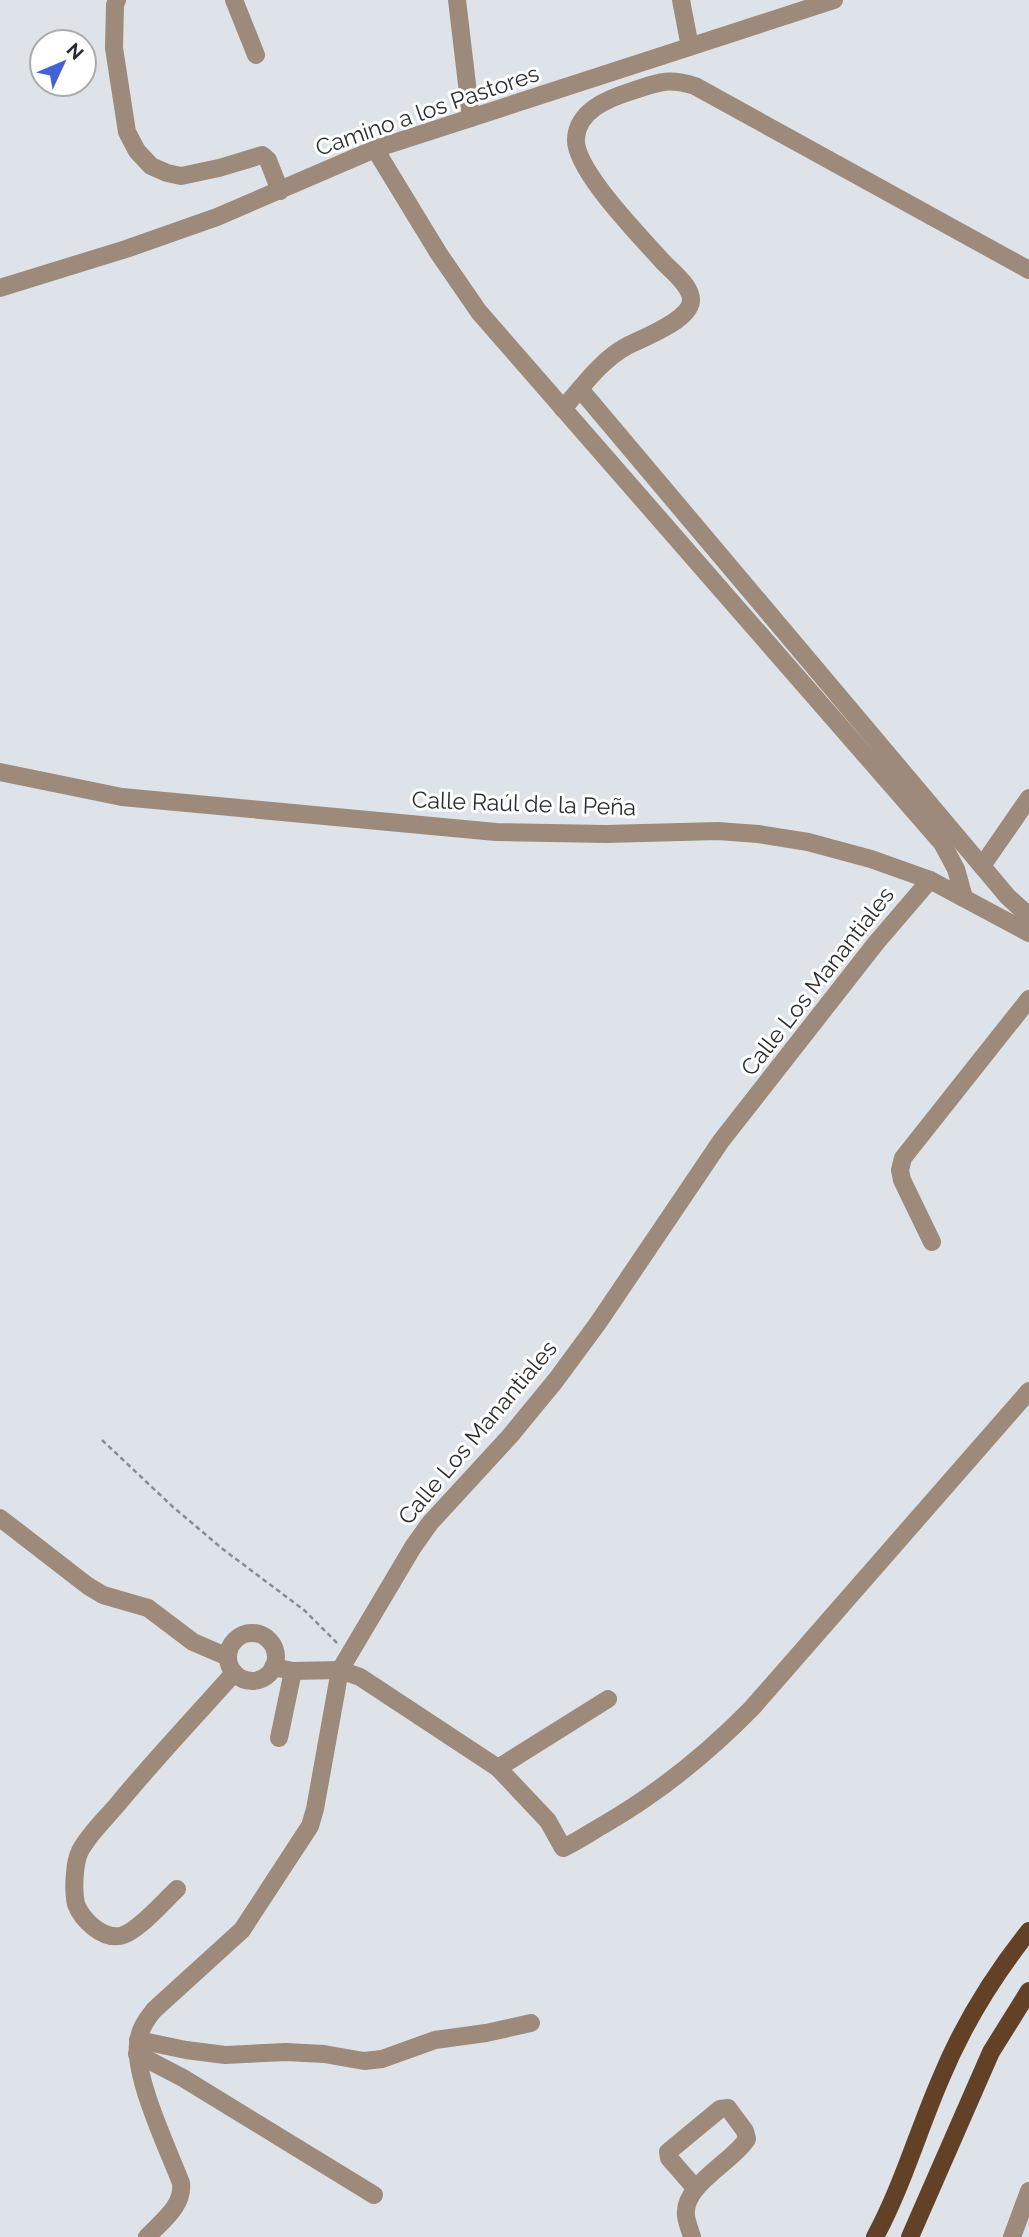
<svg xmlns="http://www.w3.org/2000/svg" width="1029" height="2237" font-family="Raleway,sans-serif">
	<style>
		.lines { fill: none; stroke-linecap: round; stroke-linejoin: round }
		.path { stroke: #898d92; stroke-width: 2.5; stroke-dasharray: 5 3.5; stroke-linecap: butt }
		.minor { stroke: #9e8a7b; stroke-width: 18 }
		.major { stroke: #634126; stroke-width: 18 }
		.labels { text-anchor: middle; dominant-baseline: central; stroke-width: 6; stroke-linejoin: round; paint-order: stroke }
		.street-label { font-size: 23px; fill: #2a2c2e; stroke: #fff }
	</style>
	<rect width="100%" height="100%" fill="#dee3ea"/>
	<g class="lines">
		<path class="path" d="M102,1440L173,1507L224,1550L304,1610L337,1643"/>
		<g class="minor">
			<path d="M117,0L115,5L114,48L127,132L137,151L151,166L167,173L181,176L219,168L262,155L268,160L280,191"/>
			<path d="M234,0L256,55"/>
			<path d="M457,0L471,118"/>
			<path d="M681,0L690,47"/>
			<path d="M375,149L439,254L479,312L942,843L956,869L964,898"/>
			<path d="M0,288L126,249L217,217L375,149L834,0"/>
			<path d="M580,389L1008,897L1029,916"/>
			<path d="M563,409C582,387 601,360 627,346C643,338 689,321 691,301C692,287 673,272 664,263C643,239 573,169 576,138C578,111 607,99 629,92C657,83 666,77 695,86L1029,270"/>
			<path d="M0,772L122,797L496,832L606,834L718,831L758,834L808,842L871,859L930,880L1029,933"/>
			<path d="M982,866L1029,798"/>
			<path d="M932,1242L902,1180L900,1170L903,1158L1029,999"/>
			<path d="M0,1518L88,1586L103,1595L148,1608L193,1642L228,1657"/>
			<circle cx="252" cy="1657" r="24"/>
			<path d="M273,1667L293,1671L340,1670L360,1677L498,1768L548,1821L563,1848C578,1841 591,1832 605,1824C660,1792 708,1753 752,1708L1029,1391"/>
			<path d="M279,1738L293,1671"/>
			<path d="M498,1768L608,1699"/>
			<path d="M177,1889C164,1901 137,1933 120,1936C102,1939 82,1920 76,1904C73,1891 74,1863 80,1851C89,1834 105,1819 117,1805C154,1760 195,1717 234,1673"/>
			<path d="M138,2040L186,2050L225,2055L286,2052L324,2054L364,2061L382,2059L435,2040L486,2033L531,2023"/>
			<path d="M137,2054L183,2078L374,2195"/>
			<path d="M147,2237C161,2222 184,2206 181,2183C168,2149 134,2078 138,2044C139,2030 146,2020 154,2010L242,1930L310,1826L315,1809L340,1670L413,1547L430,1523L510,1436L556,1380L598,1323L721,1141L876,943L930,880"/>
			<path d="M692,2237C690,2230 687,2223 686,2216C682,2185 733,2162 747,2139L745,2131L728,2108L720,2109L668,2152L669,2158L696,2189"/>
			<path d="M1012,2237L1029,2191"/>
		</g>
		<g class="major">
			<path d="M875,2237C902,2187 918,2131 941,2078C963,2025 993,1976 1029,1931"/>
			<path d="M910,2237L991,2052L1029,1991"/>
		</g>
	</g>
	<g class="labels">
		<g class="street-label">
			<text transform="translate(427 110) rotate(-19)">Camino a los Pastores</text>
			<text transform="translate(524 803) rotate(2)">Calle Raúl de la Peña</text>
			<text transform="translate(817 981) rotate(-52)">Calle Los Manantiales</text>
			<text transform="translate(477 1432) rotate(-50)">Calle Los Manantiales</text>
		</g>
	</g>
	<g transform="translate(63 63) rotate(46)"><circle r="33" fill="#ffffff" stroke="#aaabab" stroke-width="2"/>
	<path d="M0-5L12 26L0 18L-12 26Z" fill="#4462d5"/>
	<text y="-10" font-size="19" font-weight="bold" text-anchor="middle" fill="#2a2c2e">N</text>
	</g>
</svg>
